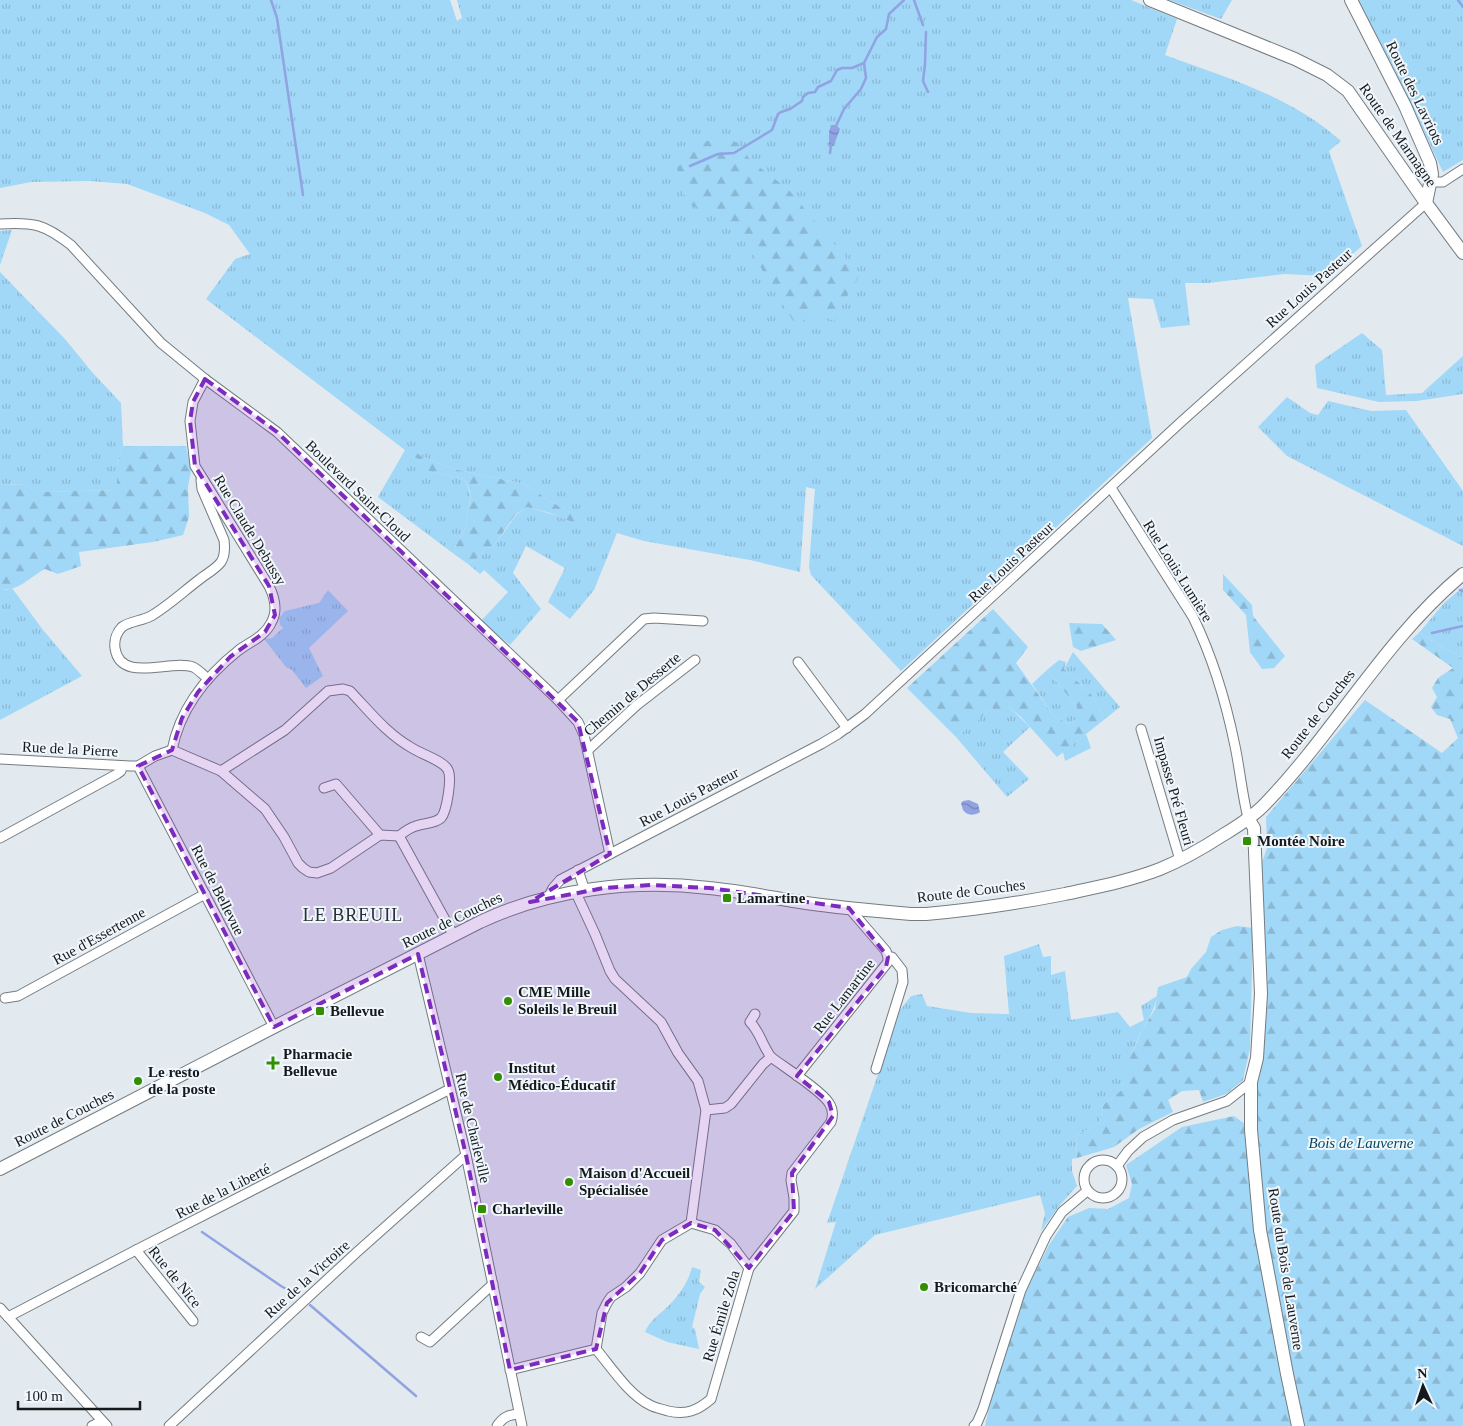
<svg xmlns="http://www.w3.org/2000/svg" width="1463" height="1426" font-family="'Times New Roman',serif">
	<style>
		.grass { fill: url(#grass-tufts) }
		.forest { fill: url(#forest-firs) }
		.water { fill: url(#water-waves) }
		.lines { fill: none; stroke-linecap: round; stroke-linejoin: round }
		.stream { stroke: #91a3e2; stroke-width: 2.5 }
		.street-casing { stroke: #757c80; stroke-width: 11 }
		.secondary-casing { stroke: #757c80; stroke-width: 14 }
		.street { stroke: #fff; stroke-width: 9 }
		.secondary { stroke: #fff; stroke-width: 12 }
		.marked { fill: #7b2cbf; fill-opacity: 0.2; stroke: #7b2cbf; stroke-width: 4; stroke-dasharray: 10 6; stroke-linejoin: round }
		.poi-dot { fill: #338f01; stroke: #f0f7fc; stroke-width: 2 }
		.labels { text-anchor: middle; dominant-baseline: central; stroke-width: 4; stroke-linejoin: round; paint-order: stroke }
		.street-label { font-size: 15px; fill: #16191b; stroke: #f0f7fc }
		.poi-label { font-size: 15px; font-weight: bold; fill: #16191b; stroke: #f0f7fc; text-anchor: start }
		.park-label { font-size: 15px; font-style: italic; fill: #044560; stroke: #f0f7fc }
		.quarter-label { font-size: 18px; letter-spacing: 1px; fill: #292f33; stroke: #f0f7fc }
	</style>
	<defs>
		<pattern id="grass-tufts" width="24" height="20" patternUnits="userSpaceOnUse" patternTransform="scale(1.25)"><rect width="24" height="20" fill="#a1d7f7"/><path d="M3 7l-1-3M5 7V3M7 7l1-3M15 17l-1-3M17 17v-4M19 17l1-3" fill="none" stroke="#8ab8d3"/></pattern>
		<pattern id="forest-firs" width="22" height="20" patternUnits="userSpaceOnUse" patternTransform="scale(1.25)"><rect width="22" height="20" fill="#a1d7f7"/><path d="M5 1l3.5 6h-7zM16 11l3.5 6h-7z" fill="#8ab8d3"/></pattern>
		<pattern id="water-waves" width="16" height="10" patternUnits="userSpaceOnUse" patternTransform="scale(1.25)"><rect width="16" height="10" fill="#91a3e2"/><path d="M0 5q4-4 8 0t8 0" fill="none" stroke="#7584b6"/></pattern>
	</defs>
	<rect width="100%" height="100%" fill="#e2eaef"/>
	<g class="grass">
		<path d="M0,0H450L457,21L462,18L457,0H1131L1177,19L1165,55C1227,78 1291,96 1341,141L1329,151L1362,246L1327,276L1284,274L1208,283H1185L1190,325L1161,328L1153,299L1128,298L1152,438L901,671L811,575L809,567L815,489L806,487L800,572L750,560L644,541L617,533L594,590L570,619L548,602L565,568L526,546L513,573L541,609L510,645L481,621L508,592L484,570L480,574L468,564L482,555L485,548L493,547L517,514L527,507C552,513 576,524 601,528L560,507L524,484L453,469L406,450L432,472L464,479C474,498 469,499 467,517C466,521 467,525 465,529C460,538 455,543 454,554L378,497L405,450L206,299L235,259L250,254L229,225L205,213L127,184L90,181L31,182L0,188Z"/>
		<path d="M1169,0H1232L1221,19Z"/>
		<path d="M1358,0H1463V160L1443,172L1394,69Z"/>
		<path d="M12,230L0,265V231Z"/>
		<path d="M0,272L65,339L92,372L121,403L123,446L117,465V490L36,492L27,485L0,484Z"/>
		<path d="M1362,333L1382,350L1386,395L1422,393L1463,356V394L1417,401L1379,402L1317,388L1315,365Z"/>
		<path d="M1287,397L1310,413L1318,415L1328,401L1371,411L1406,410L1463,491V546L1287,456L1258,427Z"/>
		<path d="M1463,587V659L1419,633L1444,603Z"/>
		<path d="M0,588L6,590L12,588L43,630L82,676L0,720Z"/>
		<path d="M328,590L348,611L309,648L323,676L306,688L292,670L286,667L264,639L272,638L283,628L280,625L279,618L285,611L319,603Z"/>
		<path d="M1073,652L1120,707L1105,719L1091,694L1064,669Z"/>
		<path d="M1048,669L1051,675L1077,707V719L1068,724L1053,715L1032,684Z"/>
		<path d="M993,708H1010L1030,727L1003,752L1029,779L1007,797L956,737Z"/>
		<path d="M1086,734L1091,748L1065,761L1063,752Z"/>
		<path d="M1039,944L1043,957L1051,956V975L1065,971L1071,1020L1118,1012L1130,1027L1144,1020L1141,1006L1157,996C1154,1012 1148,1019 1141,1032C1132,1051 1125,1068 1123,1089L1103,1105L1100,1123L1076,1136L1077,1158L1072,1159V1171L1077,1186L1060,1205L1041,1231L1045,1213L1040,1195L875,1235L815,1289L836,1222L827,1223L900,1010L911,996L922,994L927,1006L971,1013L1009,1014L1004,956Z"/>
		<path d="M692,1267L701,1270L699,1282L705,1287L700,1294L692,1327L695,1329L699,1349L667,1342L645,1332C649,1322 656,1317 664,1310C677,1298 688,1284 692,1267Z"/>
	</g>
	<g class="forest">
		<path d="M720,136L738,143L751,161L788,189L860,275L843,303L834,321L817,314L795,324L741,235L730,225L689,204L679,185L678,167L687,154L702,143Z"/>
		<path d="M123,446H186L191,471L188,487L189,517L183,535L153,542L79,552L81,566L58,574L45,569C31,576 16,594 0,588V484L27,485L36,492L117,490V465Z"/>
		<path d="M409,448L421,456L453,469L524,484L560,507L604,529L575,523L547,512L527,507L516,514L493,547L485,548L482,555L468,564L454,554C455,543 460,538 465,529C467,525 466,521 467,517C469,499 475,497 464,479L432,472L419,466L417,459L405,450Z"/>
		<path d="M1223,574L1252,605L1253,616L1285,656L1274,668L1262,669L1250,652L1246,615L1223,590Z"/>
		<path d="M993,609L1028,647L1016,663L1053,715L1068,724L1077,719V707L1051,675L1048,669L1059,660L1066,662L1064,669L1091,694L1105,719L1057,757L1021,717L1010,708L1000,713L993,708L956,737L907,688Z"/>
		<path d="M1069,623L1102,624L1116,640L1081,651L1073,647Z"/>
		<path d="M1419,633L1463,659V1426H1303L1265,1227L1258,1155L1257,1083L1262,862L1267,848L1266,817L1365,700L1442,753L1458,738L1450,719L1437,715L1431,707L1437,697L1432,688L1438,678L1453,668L1412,639Z"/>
		<path d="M1237,926L1253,928L1250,1048L1243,1080L1226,1094L1203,1102L1199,1090L1182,1091L1168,1100L1173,1112L1139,1129L1114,1147L1077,1158L1076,1136L1100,1123L1103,1105L1123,1089L1124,1071L1142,1030L1155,1009L1158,987L1187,977L1191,969L1206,952L1211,937L1222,930Z"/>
		<path d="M1234,1116L1245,1124L1293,1426H985L993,1392L1027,1289L1049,1245L1068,1217L1089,1208L1108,1209L1129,1198L1132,1184L1126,1165L1182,1127Z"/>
	</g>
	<g class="water">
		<path d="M831,125H836L840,129L834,145L831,147L829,146V132Z"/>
		<path d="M969,800L978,804L980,812C974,816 968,816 963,810L961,803L963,801Z"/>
	</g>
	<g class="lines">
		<g class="stream">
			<path d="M271,0L277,18L303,195"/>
			<path d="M914,0L923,25"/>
			<path d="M1458,0L1463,7"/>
			<path d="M926,32L925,64L923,81L928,92"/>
			<path d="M835,128L844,109L861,89L866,78L864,63L877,37L886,29L889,14L904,0"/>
			<path d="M830,153L831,145"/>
			<path d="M690,166L718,154L734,153L772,130L778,114L781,112L790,109L802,101L803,97L808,93L815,92L818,87L831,81L837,70L842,68H852L864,63"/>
			<path d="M1460,590L1463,591"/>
			<path d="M1432,633L1463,626"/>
			<path d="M202,1232L281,1286L297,1295"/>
			<path d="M310,1305L416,1396"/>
		</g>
		<defs>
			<g id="street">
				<path d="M1431,182H1443L1463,169"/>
				<path d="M0,224C34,222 44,224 71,245L161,343L205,379L277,432L558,700L578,722L584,735L610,854"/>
				<path d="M203,479L201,480L202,489L224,540C225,548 225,556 221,562C216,569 206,574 200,579C184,591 168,606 151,616C142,621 130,621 122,627C117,632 114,640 115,648C120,684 171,659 193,667C198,669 203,675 208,679"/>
				<path d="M1111,488L1193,617C1213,658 1226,702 1235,746C1240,770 1242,794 1248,818"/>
				<path d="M798,662L847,728"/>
				<path d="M558,700L644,619L654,618L703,621"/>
				<path d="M1141,729L1180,860"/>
				<path d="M172,750C180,709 206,676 239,650C250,642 265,636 271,623C278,611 275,598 269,586L195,466L190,421L193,402L205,379"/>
				<path d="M588,750L637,705L695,660"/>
				<path d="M0,759L130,766H138L155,756L172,750L221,771L265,809L284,837L298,863L303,868L309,872L317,873L331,868L380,835L399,836"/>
				<path d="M138,766L274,1027"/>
				<path d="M221,771L285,730L328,691L343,689L350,691C370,712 387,734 412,748C421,754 444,761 448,770C452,778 447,811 441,818C434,824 424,823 416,826C409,828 404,832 399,836L454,936"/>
				<path d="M324,788L336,784L380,835"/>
				<path d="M0,838L117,774L121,771L122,766"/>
				<path d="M578,870L585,891"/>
				<path d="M576,893L595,934L610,971L615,979L661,1022L678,1053L698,1081L706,1110L691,1223L662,1240L640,1273L626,1287L611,1297L607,1303L602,1313L596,1349"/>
				<path d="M548,898L553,888L560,880L821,744L838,734L865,714L1181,422L1426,203"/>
				<path d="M418,954L466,1155L522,1426"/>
				<path d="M5,998L18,996L205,894"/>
				<path d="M876,1069L903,982L902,970L892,957H888"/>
				<path d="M797,1076L888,962V957L886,951L849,908"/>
				<path d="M706,1110L725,1108L731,1104L763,1064L771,1057"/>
				<circle cx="1103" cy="1179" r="19"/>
				<path d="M1117,1166L1128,1151L1143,1137L1173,1120L1227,1101L1251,1082"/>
				<path d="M691,1223L715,1230L731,1244L749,1268"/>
				<path d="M136,1250L193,1321"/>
				<path d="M0,1308L107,1426"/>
				<path d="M8,1317L136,1250L450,1089"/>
				<path d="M421,1337L430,1342L493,1284"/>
				<path d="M510,1370L596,1349C611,1367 629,1395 650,1405C655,1408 662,1409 668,1411C686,1415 697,1411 711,1399L749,1268L794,1211V1198L791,1180L792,1173L831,1122C833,1116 833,1109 829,1103C822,1091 784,1067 771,1057C762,1045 760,1032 750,1022L755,1014"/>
				<path d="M92,1426L102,1421"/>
				<path d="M169,1426L357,1252L466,1155"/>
				<path d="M497,1426C503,1417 508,1415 518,1414"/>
				<path d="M974,1426L977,1423L983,1409L1021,1290L1046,1236L1062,1212L1087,1191"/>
			</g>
			<g id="secondary">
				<path d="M1150,0L1295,59L1327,75L1348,91L1426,203L1463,253"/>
				<path d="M1351,0L1405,106L1430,163L1432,174L1426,203"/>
				<path d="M1248,818L1254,828L1261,994L1257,1058L1251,1082V1130L1260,1230L1287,1374L1298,1426"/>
				<path d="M0,1169L274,1027L480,922C550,889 632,879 709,888C741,891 774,898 806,903C841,908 876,911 911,914H926C973,910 1019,903 1065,894C1097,887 1129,881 1160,869C1182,860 1203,848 1223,835C1238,826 1254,816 1266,803C1336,730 1385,639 1463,574"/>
			</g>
		</defs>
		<use href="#street" class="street-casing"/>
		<use href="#secondary" class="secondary-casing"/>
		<use href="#street" class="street"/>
		<use href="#secondary" class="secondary"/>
	</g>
	<path class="marked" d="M205,379L277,432L578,722L610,854L530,902L604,888L651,885L710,888L849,908L888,957L886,967L797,1076L829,1102L833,1116L792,1173L794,1211L749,1268L715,1230L691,1223L662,1240L640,1273L607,1303L596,1349L510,1370L466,1155L418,954L274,1027L138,766L172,750L182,718L198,692L230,657L265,632L275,615L269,586L195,466L190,421L193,402Z"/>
	<g class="poi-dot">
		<rect x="1242" y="836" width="10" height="10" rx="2.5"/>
		<rect x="722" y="893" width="10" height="10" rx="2.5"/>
		<circle cx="508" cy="1001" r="5"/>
		<rect x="315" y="1006" width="10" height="10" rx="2.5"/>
		<path d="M270.5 1055.5h5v5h5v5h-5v5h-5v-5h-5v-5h5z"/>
		<circle cx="498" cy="1077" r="5"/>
		<circle cx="138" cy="1081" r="5"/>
		<circle cx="569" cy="1182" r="5"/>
		<rect x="477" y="1204" width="10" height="10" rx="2.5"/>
		<circle cx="924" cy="1287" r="5"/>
	</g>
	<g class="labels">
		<g class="street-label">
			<text transform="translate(1415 93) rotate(64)">Route des Lavriots</text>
			<text transform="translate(1398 135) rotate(55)">Route de Marmagne</text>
			<text transform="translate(1309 288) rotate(-42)">Rue Louis Pasteur</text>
			<text transform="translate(358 491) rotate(44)">Boulevard Saint-Cloud</text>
			<text transform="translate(250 530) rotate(59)">Rue Claude Debussy</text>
			<text transform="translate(1011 562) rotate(-43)">Rue Louis Pasteur</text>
			<text transform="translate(1178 571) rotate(58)">Rue Louis Lumière</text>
			<text transform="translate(632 694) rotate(-40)">Chemin de Desserte</text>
			<text transform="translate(1318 714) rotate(-52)">Route de Couches</text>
			<text transform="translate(70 749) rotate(3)">Rue de la Pierre</text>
			<text transform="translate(1174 791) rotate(74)">Impasse Pré Fleuri</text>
			<text transform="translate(689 797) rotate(-28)">Rue Louis Pasteur</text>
			<text transform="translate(218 890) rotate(63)">Rue de Bellevue</text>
			<text transform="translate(971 891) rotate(-7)">Route de Couches</text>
			<text transform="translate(452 920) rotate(-26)">Route de Couches</text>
			<text transform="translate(99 936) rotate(-29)">Rue d'Essertenne</text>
			<text transform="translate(844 996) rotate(-52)">Rue Lamartine</text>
			<text transform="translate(64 1118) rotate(-27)">Route de Couches</text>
			<text transform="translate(473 1128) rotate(77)">Rue de Charleville</text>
			<text transform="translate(223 1191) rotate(-27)">Rue de la Liberté</text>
			<text transform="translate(1286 1269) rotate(81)">Route du Bois de Lauverne</text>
			<text transform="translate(175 1277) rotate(51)">Rue de Nice</text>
			<text transform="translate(307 1279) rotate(-42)">Rue de la Victoire</text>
			<text transform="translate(721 1316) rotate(-73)">Rue Émile Zola</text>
		</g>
		<g class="poi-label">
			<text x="1257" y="841">Montée Noire</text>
			<text x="737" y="898">Lamartine</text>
			<text x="518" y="992">CME Mille<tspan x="518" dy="17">Soleils le Breuil</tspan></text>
			<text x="330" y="1011">Bellevue</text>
			<text x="283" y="1054">Pharmacie<tspan x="283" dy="17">Bellevue</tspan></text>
			<text x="508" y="1068">Institut<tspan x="508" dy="17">Médico-Éducatif</tspan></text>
			<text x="148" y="1072">Le resto<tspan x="148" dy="17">de la poste</tspan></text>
			<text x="579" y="1173">Maison d'Accueil<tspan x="579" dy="17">Spécialisée</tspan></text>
			<text x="492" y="1209">Charleville</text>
			<text x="934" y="1287">Bricomarché</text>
		</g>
		<g class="park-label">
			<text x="1361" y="1143">Bois de Lauverne</text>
		</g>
		<g class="quarter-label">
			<text x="353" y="915">LE BREUIL</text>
		</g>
	</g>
	<g transform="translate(1423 1386) rotate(357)" stroke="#f0f7fc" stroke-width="4" paint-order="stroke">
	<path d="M0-4L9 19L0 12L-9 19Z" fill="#16191b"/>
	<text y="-8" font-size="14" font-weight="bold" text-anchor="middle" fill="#16191b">N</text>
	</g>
	<path d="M18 1401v8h122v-8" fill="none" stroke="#16191b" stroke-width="2.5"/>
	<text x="25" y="1401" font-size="15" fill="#16191b" stroke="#f0f7fc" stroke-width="4" paint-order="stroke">100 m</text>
</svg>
